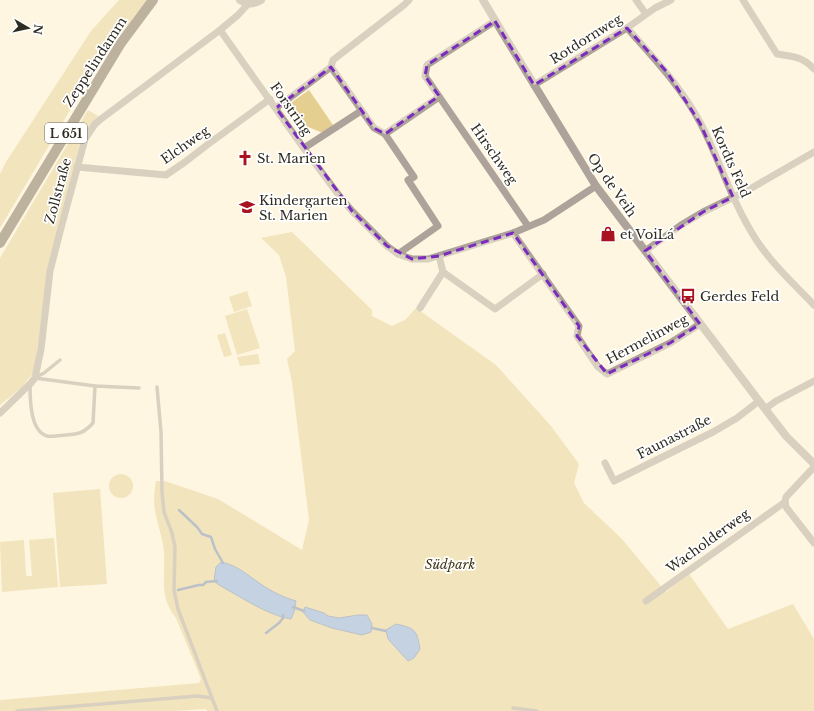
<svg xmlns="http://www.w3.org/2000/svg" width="814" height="711" font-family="'Libre Baskerville',serif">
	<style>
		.green { fill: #e4ce90 }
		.water { fill: #82a7e5; stroke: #6982aa }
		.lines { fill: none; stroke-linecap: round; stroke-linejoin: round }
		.stream { stroke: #6982aa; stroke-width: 2.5 }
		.service { stroke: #ada39a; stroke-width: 3.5 }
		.minor { stroke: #ada39a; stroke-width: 7 }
		.tertiary { stroke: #ada39a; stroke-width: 8 }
		.primary { stroke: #705f4f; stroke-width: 10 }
		.marked { fill: none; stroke: #7b2cbf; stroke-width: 3; stroke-dasharray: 8 5; stroke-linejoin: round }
		.labels { text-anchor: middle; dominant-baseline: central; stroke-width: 3.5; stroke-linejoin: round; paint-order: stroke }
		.shield { fill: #fff; stroke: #6d6b63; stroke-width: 1 }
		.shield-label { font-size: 12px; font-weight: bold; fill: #2e2b20 }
		.street-label { font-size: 13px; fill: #2e2b20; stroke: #fff }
		.poi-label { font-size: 13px; fill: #2e2b20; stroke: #fff; text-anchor: start }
		.park-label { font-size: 13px; font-style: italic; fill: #433917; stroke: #fff }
	</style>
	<rect width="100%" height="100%" fill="#fef6e0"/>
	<g class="green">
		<path d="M119,0H147L98,63L0,228V174L6,162L91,31Z"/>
		<path d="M309,90L333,125L323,133L301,124L288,105Z"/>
		<path d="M88,110L98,116L81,138L47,277L34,372L22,387L0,405V258Z"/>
		<path d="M292,232L372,310V316L392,326L405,320L416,308L496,365L551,426L579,464L574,483L584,503L622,539L666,592L689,574L728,629L793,604L814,639V711H207L206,709L173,711H0V700L199,683L201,679L176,618C158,596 166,576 164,551C163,539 158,527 156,515C153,503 154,493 156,481H165L218,499L302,550L309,520L292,382L287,359L295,351L286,277L279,255L261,238Z"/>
		<path d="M247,291L252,306L234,312L229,297Z"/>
		<path d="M247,309L260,348L237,355L225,316Z"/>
		<path d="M225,333L232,355L224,357L217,335Z"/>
		<path d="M258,354L260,364L240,366L237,357Z"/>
		<circle cx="121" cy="486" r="12"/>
		<path d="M100,489L107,584L60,587L53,493Z"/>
		<path d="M54,538L58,587L2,592L0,542L24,540L26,576H32L29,540Z"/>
	</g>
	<g class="water">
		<path d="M221,562C238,565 251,578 265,587C275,593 285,598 296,601L294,612L291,619C269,616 239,596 219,585L214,581L216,567Z"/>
		<path d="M305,607L324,613L328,616L339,618L358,615H367L372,624L371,632L362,635L332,628L310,620L303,612Z"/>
		<path d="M396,624C414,628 417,629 420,649L414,658L408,661L388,639L386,630Z"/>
	</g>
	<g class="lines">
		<g class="stream">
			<path d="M179,510L197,527L202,534L211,537L215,549L223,563"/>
			<path d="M178,590L199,585H203L206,582L217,581"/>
			<path d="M293,607L304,611"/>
			<path d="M372,628L386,631"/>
			<path d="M266,633L279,623L283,618V615"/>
		</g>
		<g class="service">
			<path d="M36,377L44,373L60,360"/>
			<path d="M35,378L95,386L139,388"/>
			<path d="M30,385C30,399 30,431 47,436C52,437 60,435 66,435C79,434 84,433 93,423L95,386"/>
			<path d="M157,387L161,432L162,492L164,512L172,533L175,547L174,590L178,609L217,711"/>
			<path d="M513,708L537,711"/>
			<path d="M17,711L197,696L212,698"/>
		</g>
		<g class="minor">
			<path d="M636,0L646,14"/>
			<path d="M743,0L777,54C793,57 802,56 814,69"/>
			<path d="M495,21L427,65L425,76L528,226"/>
			<path d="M627,28C654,58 682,88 701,124C721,163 733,205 757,241C773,265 794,284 814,305"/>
			<path d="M220,30L305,150L341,198L352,211L387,246L398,254L412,259H428L513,233L544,220L596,186"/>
			<path d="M331,67L374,128L385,134L414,177L408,180L438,226L398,254"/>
			<path d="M534,85L627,28L655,8L671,0"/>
			<path d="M276,108L331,67L333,60L404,5L409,0"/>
			<path d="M385,134L439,97"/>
			<path d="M304,148L361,111"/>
			<path d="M77,167L166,175L185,162L207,145L270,99"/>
			<path d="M513,233L579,326L577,336L598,367L607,374L670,343L700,324"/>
			<path d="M645,251L681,225L703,212L750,189L814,152"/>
			<path d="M439,256L443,272L495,309L543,274"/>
			<path d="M420,308L443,272"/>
			<path d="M765,409L776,401L814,381"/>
			<path d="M0,413L30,384L35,378L41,349L50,271L61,228L85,139L95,124L101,119L220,30L238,15L248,4"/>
			<path d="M605,463L614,481L713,432L737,418L759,401"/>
			<path d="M785,502L786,507L814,543"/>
			<path d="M646,601L785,502L786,497L814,467"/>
		</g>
		<g class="tertiary">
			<path d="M240,0C247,5 254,4 261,0"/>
			<path d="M483,0L502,32L596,186L759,401L786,436L814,464"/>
		</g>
		<path class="primary" d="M0,243L121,43L153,0"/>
	</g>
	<path d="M0 0H814V711H0ZM495,21L534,85L627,28L667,72L700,123L733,197L703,212L645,251L700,324L670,343L607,374L577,336L579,326L513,233L439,256L412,259L387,246L352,211L276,108L331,67L374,128L385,134L439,96L425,76L427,65Z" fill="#fef6e0" fill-opacity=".55" fill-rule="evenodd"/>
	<path class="marked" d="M495,21L534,85L627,28L667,72L700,123L733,197L703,212L645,251L700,324L670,343L607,374L577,336L579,326L513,233L439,256L412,259L387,246L352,211L276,108L331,67L374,128L385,134L439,96L425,76L427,65Z"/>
	<defs>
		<symbol id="church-bare" viewBox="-9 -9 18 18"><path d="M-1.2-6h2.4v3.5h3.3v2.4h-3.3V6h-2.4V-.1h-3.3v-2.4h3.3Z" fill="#a81221" stroke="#fff" stroke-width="2.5" paint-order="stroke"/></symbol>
		<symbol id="school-bare" viewBox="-9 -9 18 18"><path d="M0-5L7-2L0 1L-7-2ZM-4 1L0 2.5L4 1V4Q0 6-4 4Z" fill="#a81221" stroke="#fff" stroke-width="2.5" paint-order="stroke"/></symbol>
		<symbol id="shop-bare" viewBox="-9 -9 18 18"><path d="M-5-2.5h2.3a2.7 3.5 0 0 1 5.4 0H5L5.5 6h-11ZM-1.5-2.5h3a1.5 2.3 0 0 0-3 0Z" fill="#a81221" stroke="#fff" stroke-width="2.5" paint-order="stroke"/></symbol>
		<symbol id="bus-bare" viewBox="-9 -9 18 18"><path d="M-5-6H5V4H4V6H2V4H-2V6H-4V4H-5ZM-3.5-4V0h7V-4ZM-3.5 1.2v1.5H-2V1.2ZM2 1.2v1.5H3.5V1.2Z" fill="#a81221" stroke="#fff" stroke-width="2.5" paint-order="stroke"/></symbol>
	</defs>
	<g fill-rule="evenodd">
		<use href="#church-bare" x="234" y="147" width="22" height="22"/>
		<use href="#school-bare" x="236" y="196" width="22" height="22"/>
		<use href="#shop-bare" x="597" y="223" width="22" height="22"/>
		<use href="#bus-bare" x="677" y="285" width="22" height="22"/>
	</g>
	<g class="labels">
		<rect class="shield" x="45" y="123" width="42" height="20" rx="3"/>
		<g class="shield-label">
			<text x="66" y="133">L 651</text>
		</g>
		<g class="street-label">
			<text transform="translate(586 39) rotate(-32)">Rotdornweg</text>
			<text transform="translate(95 62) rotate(-57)">Zeppelindamm</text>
			<text transform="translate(291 109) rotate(55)">Forstring</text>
			<text transform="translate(185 145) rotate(-35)">Elchweg</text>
			<text transform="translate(494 154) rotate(55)">Hirschweg</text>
			<text transform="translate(731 162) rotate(66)">Kordts Feld</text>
			<text transform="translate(612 185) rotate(55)">Op de Veih</text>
			<text transform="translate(58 191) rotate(-75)">Zollstraße</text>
			<text transform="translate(647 339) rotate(-28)">Hermelinweg</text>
			<text transform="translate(674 437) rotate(-27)">Faunastraße</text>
			<text transform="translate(708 541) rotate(-36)">Wacholderweg</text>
		</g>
		<g class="poi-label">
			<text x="257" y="158">St. Marien</text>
			<text x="259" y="200">Kindergarten<tspan x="259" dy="15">St. Marien</tspan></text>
			<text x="620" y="234">et VoiLá</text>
			<text x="700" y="296">Gerdes Feld</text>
		</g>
		<g class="park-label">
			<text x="450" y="564">Südpark</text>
		</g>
	</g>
	<g transform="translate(28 28) rotate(99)" stroke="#ffffff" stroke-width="3" paint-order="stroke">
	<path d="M0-3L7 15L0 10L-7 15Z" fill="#2e2b20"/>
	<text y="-6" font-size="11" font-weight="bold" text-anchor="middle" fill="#2e2b20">N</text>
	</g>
</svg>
